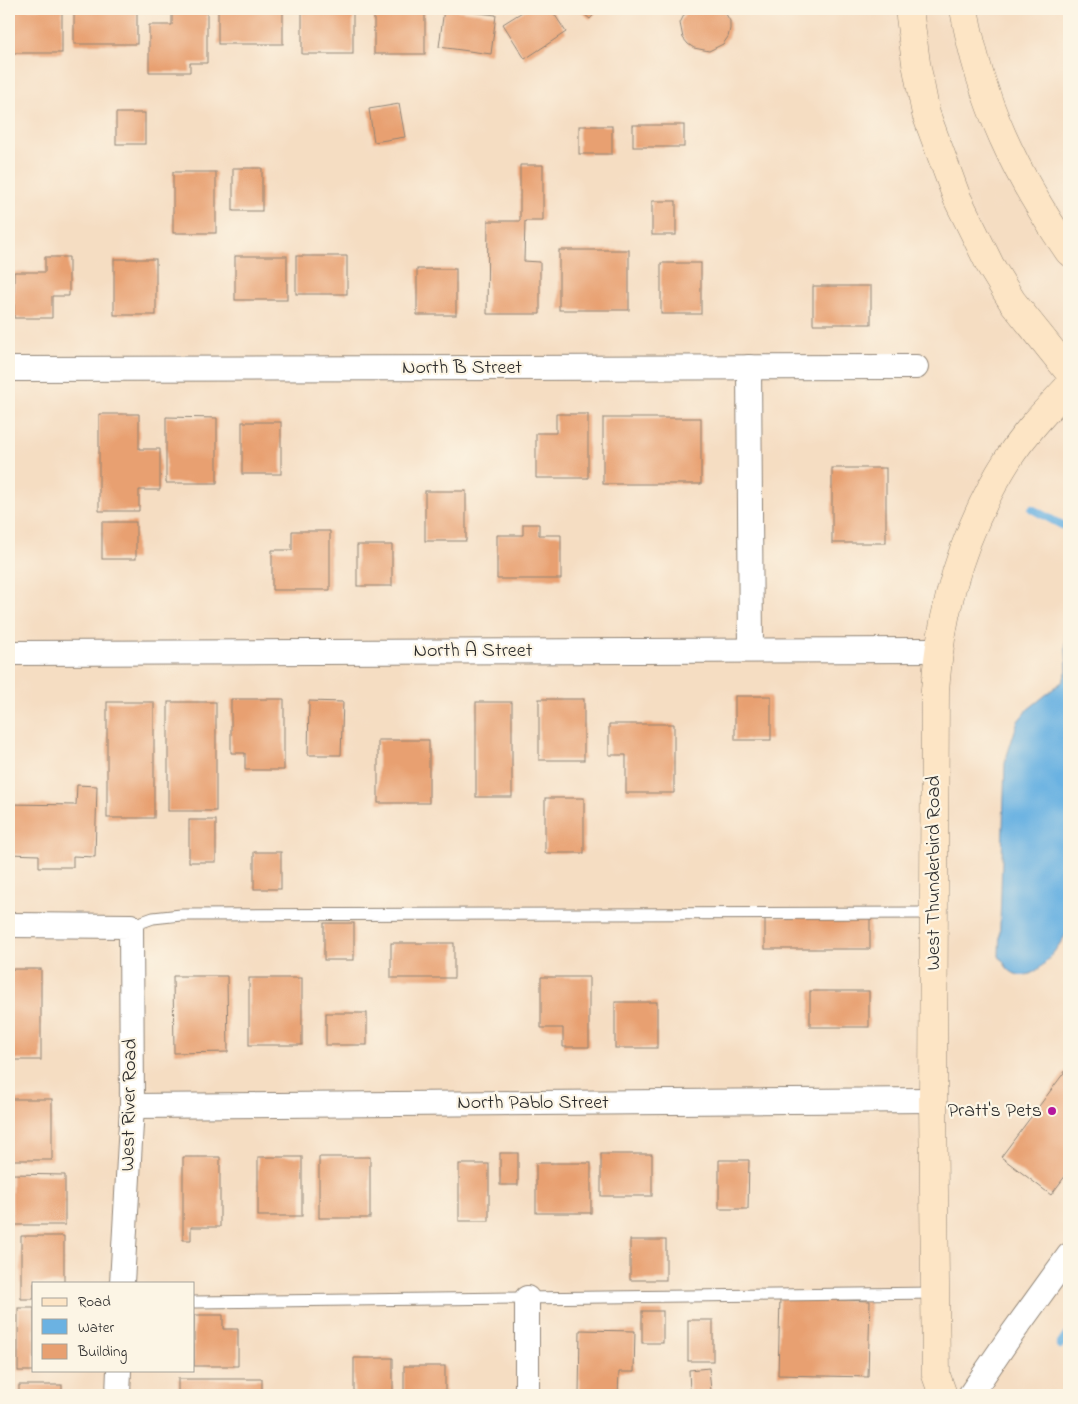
<svg xmlns="http://www.w3.org/2000/svg" width="1078" height="1404" font-family="'Indie Flower',sans-serif">
	<style>
		.water { fill: #6bb2e2; stroke: #4b6e86 }
		.lines { fill: none; stroke-linecap: round; stroke-linejoin: round }
		.stream { stroke: #6bb2e2; stroke-width: 8 }
		.building { fill: #e8a071 }
		.lane-casing { stroke: #908476; stroke-width: 13 }
		.street-casing { stroke: #908476; stroke-width: 26 }
		.secondary-casing { stroke: #908476; stroke-width: 29 }
		.lane { stroke: #fff; stroke-width: 11 }
		.street { stroke: #fff; stroke-width: 24 }
		.secondary { stroke: #fde5c5; stroke-width: 28 }
		.poi-dot { fill: #b5179e; stroke: #fcf5e5; stroke-width: 2 }
		.labels { text-anchor: middle; dominant-baseline: central; stroke-width: 4.5; stroke-linejoin: round; paint-order: stroke }
		.street-label { font-size: 20px; fill: #2b2b2b; stroke: #fcf5e5 }
		.poi-label { font-size: 20px; fill: #2b2b2b; stroke: #fcf5e5; text-anchor: end }
	</style>
	<rect width="100%" height="100%" fill="#fcf5e5"/>
	<filter id="ink" filterUnits="userSpaceOnUse"><feTurbulence type="fractalNoise" baseFrequency=".02" numOctaves="2"/><feDisplacementMap in="SourceGraphic" scale="10" xChannelSelector="R" yChannelSelector="G"/><feConvolveMatrix kernelMatrix="1 2 1 2 8 2 1 2 1" color-interpolation-filters="sRGB"/></filter>
	<filter id="wash" filterUnits="userSpaceOnUse"><feTurbulence type="fractalNoise" baseFrequency=".0096" numOctaves="4" result="noise"/><feDisplacementMap in="SourceGraphic" scale="20" xChannelSelector="R" yChannelSelector="G"/><feGaussianBlur stdDeviation="1.12" result="paint"/><feColorMatrix in="noise" values="0 0 0 0 0 0 0 0 0 0 0 0 0 0 0 0 0 1.4 0 .05"/><feComposite in="paint" operator="in"/></filter>
	<g filter="url(#wash)">
		<rect width="100%" height="100%" fill="#f5ddc2"/>
		<path class="water" d="M1069,605V930C1057,947 1033,992 1008,969C1005,965 1002,960 999,956L1005,762L1018,721L1027,710L1063,681L1067,670L1064,615Z"/>
		<g class="lines">
			<g class="stream">
				<path d="M1032,509L1069,529"/>
				<path d="M1060,1345L1069,1332"/>
			</g>
		</g>
		<g id="blocks">
			<g class="building">
				<rect x="10" y="9" width="52" height="44"/>
				<rect x="74" y="9" width="63" height="35"/>
				<path d="M172,9H207V63H190V72H149V25H172Z"/>
				<rect x="218" y="9" width="65" height="35"/>
				<rect x="302" y="9" width="51" height="45"/>
				<rect x="374" y="9" width="51" height="45"/>
				<path d="M444,9L496,15L491,54L439,47Z"/>
				<path d="M527,9H551L566,32L525,59L503,24Z"/>
				<path d="M578,9H599L590,19Z"/>
				<path d="M687,9H723L730,21V29L728,37L723,44L709,51L694,48L688,44L683,38L680,23Z"/>
				<path d="M399,104L405,137L374,142L369,109Z"/>
				<rect x="116" y="113" width="29" height="31"/>
				<rect x="633" y="125" width="51" height="22"/>
				<rect x="579" y="126" width="33" height="28"/>
				<path d="M520,165H543V221H525L524,261L540,262V314H487L488,221H520Z"/>
				<rect x="233" y="168" width="29" height="43"/>
				<rect x="173" y="172" width="43" height="61"/>
				<rect x="652" y="201" width="24" height="34"/>
				<rect x="559" y="250" width="70" height="60"/>
				<rect x="235" y="256" width="52" height="44"/>
				<rect x="296" y="256" width="51" height="38"/>
				<path d="M45,257H69V296H52V318H14V272H45Z"/>
				<rect x="114" y="259" width="42" height="56"/>
				<rect x="661" y="263" width="40" height="51"/>
				<rect x="417" y="269" width="39" height="46"/>
				<rect x="813" y="286" width="58" height="38"/>
				<path d="M99,414H139V449H160V490H139V511H99Z"/>
				<path d="M556,414H588V478H536V433H556Z"/>
				<path d="M166,417L217,418V483H166Z"/>
				<rect x="603" y="418" width="98" height="66"/>
				<rect x="242" y="422" width="39" height="52"/>
				<rect x="832" y="468" width="54" height="75"/>
				<rect x="425" y="491" width="41" height="50"/>
				<rect x="102" y="522" width="34" height="37"/>
				<path d="M523,524H539V535H561V579H497V535H523Z"/>
				<path d="M292,531H330V590H272V550H292Z"/>
				<rect x="357" y="545" width="35" height="41"/>
				<rect x="735" y="696" width="36" height="44"/>
				<path d="M231,699H284V770H245V753H231Z"/>
				<rect x="539" y="699" width="45" height="61"/>
				<path d="M309,701L343,702L341,755H308Z"/>
				<rect x="107" y="702" width="47" height="116"/>
				<rect x="168" y="702" width="48" height="109"/>
				<rect x="476" y="702" width="36" height="95"/>
				<path d="M609,724H674V793H626V755H609Z"/>
				<rect x="378" y="740" width="51" height="63"/>
				<path d="M77,785L97,786L95,857L73,856V867H39V855L9,854V804L76,805Z"/>
				<rect x="545" y="798" width="39" height="55"/>
				<rect x="189" y="820" width="27" height="42"/>
				<rect x="254" y="852" width="27" height="37"/>
				<rect x="765" y="917" width="105" height="32"/>
				<rect x="324" y="923" width="30" height="37"/>
				<rect x="391" y="943" width="63" height="35"/>
				<rect x="9" y="969" width="32" height="91"/>
				<path d="M173,976H227L228,1052L174,1053Z"/>
				<path d="M541,977H589V1047H563V1028H541Z"/>
				<rect x="249" y="978" width="53" height="67"/>
				<rect x="810" y="991" width="59" height="36"/>
				<rect x="615" y="1002" width="42" height="46"/>
				<rect x="326" y="1013" width="41" height="32"/>
				<path d="M1069,1066V1171L1051,1195L1001,1157Z"/>
				<rect x="9" y="1099" width="43" height="61"/>
				<rect x="500" y="1153" width="18" height="32"/>
				<rect x="601" y="1154" width="51" height="42"/>
				<path d="M183,1157H220V1227H191V1240H183Z"/>
				<rect x="258" y="1157" width="44" height="59"/>
				<rect x="319" y="1157" width="51" height="61"/>
				<path d="M719,1160H749L748,1209H719Z"/>
				<rect x="536" y="1163" width="55" height="50"/>
				<rect x="459" y="1164" width="30" height="57"/>
				<path d="M12,1174L65,1175V1225H12Z"/>
				<path d="M21,1236H64V1283H34V1299H21Z"/>
				<rect x="630" y="1240" width="36" height="40"/>
				<path d="M780,1298L870,1301L868,1377L778,1375Z"/>
				<rect x="18" y="1308" width="16" height="63"/>
				<rect x="642" y="1311" width="21" height="32"/>
				<path d="M194,1315H223V1329H238V1366H194Z"/>
				<rect x="688" y="1320" width="25" height="41"/>
				<path d="M580,1330L635,1331L634,1372H619L618,1395H579Z"/>
				<path d="M354,1358H393V1395L354,1394Z"/>
				<rect x="404" y="1366" width="41" height="29"/>
				<path d="M709,1368L711,1391L690,1392L689,1370Z"/>
				<rect x="178" y="1379" width="84" height="16"/>
				<rect x="19" y="1385" width="43" height="10"/>
			</g>
		</g>
	</g>
	<g filter="url(#ink)">
		<use href="#blocks" fill-opacity="0" stroke="#908476" stroke-width="1"/>
		<g class="lines">
			<defs>
				<g id="lane">
					<path d="M131,926L153,918L181,915L934,913"/>
					<path d="M194,1302L935,1293"/>
				</g>
				<g id="street">
					<path d="M749,367L751,650"/>
					<path d="M9,369L916,367"/>
					<path d="M9,653L938,650"/>
					<path d="M9,925L131,926L132,1106L122,1283"/>
					<path d="M132,1106L933,1100"/>
					<path d="M527,1298V1395"/>
					<path d="M118,1395L119,1370"/>
					<path d="M970,1395L1009,1338L1069,1255"/>
				</g>
				<g id="secondary">
					<path d="M909,9L916,63L926,114L957,198L990,265L1012,301L1069,372"/>
					<path d="M964,9C980,101 1016,176 1069,252"/>
					<path d="M943,1395L936,1375L933,1100L935,690C941,607 965,526 1010,456C1027,430 1049,408 1069,386"/>
				</g>
			</defs>
			<use href="#lane" class="lane-casing"/>
			<use href="#street" class="street-casing"/>
			<use href="#secondary" class="secondary-casing"/>
			<use href="#lane" class="lane"/>
			<use href="#street" class="street"/>
			<use href="#secondary" class="secondary"/>
		</g>
	</g>
	<circle class="poi-dot" cx="1052" cy="1111" r="5"/>
	<g class="labels">
		<g class="street-label">
			<text x="462" y="368">North B Street</text>
			<text x="473" y="651">North A Street</text>
			<text transform="translate(934 873) rotate(-90)">West Thunderbird Road</text>
			<text x="533" y="1103">North Pablo Street</text>
			<text transform="translate(130 1105) rotate(-89)">West River Road</text>
		</g>
		<g class="poi-label">
			<text x="1042" y="1111">Pratt's Pets</text>
		</g>
	</g>
	<rect width="1078" height="1404" fill="none" stroke="#fcf5e5" stroke-width="30"/>
	<rect x="32" y="1282" width="162" height="90" fill="#fcf5e5" stroke="#a8a49b"/>
	<rect x="42" y="1298" width="25" height="8" fill="#fde5c5" stroke="#a8a49b"/>
	<text x="78" y="1306" font-size="15" fill="#2b2b2b">Road</text>
	<rect x="42" y="1319" width="25" height="15" fill="#6bb2e2" stroke="#a8a49b"/>
	<text x="78" y="1332" font-size="15" fill="#2b2b2b">Water</text>
	<rect x="42" y="1344" width="25" height="15" fill="#e8a071" stroke="#a8a49b"/>
	<text x="78" y="1356" font-size="15" fill="#2b2b2b">Building</text>
</svg>
